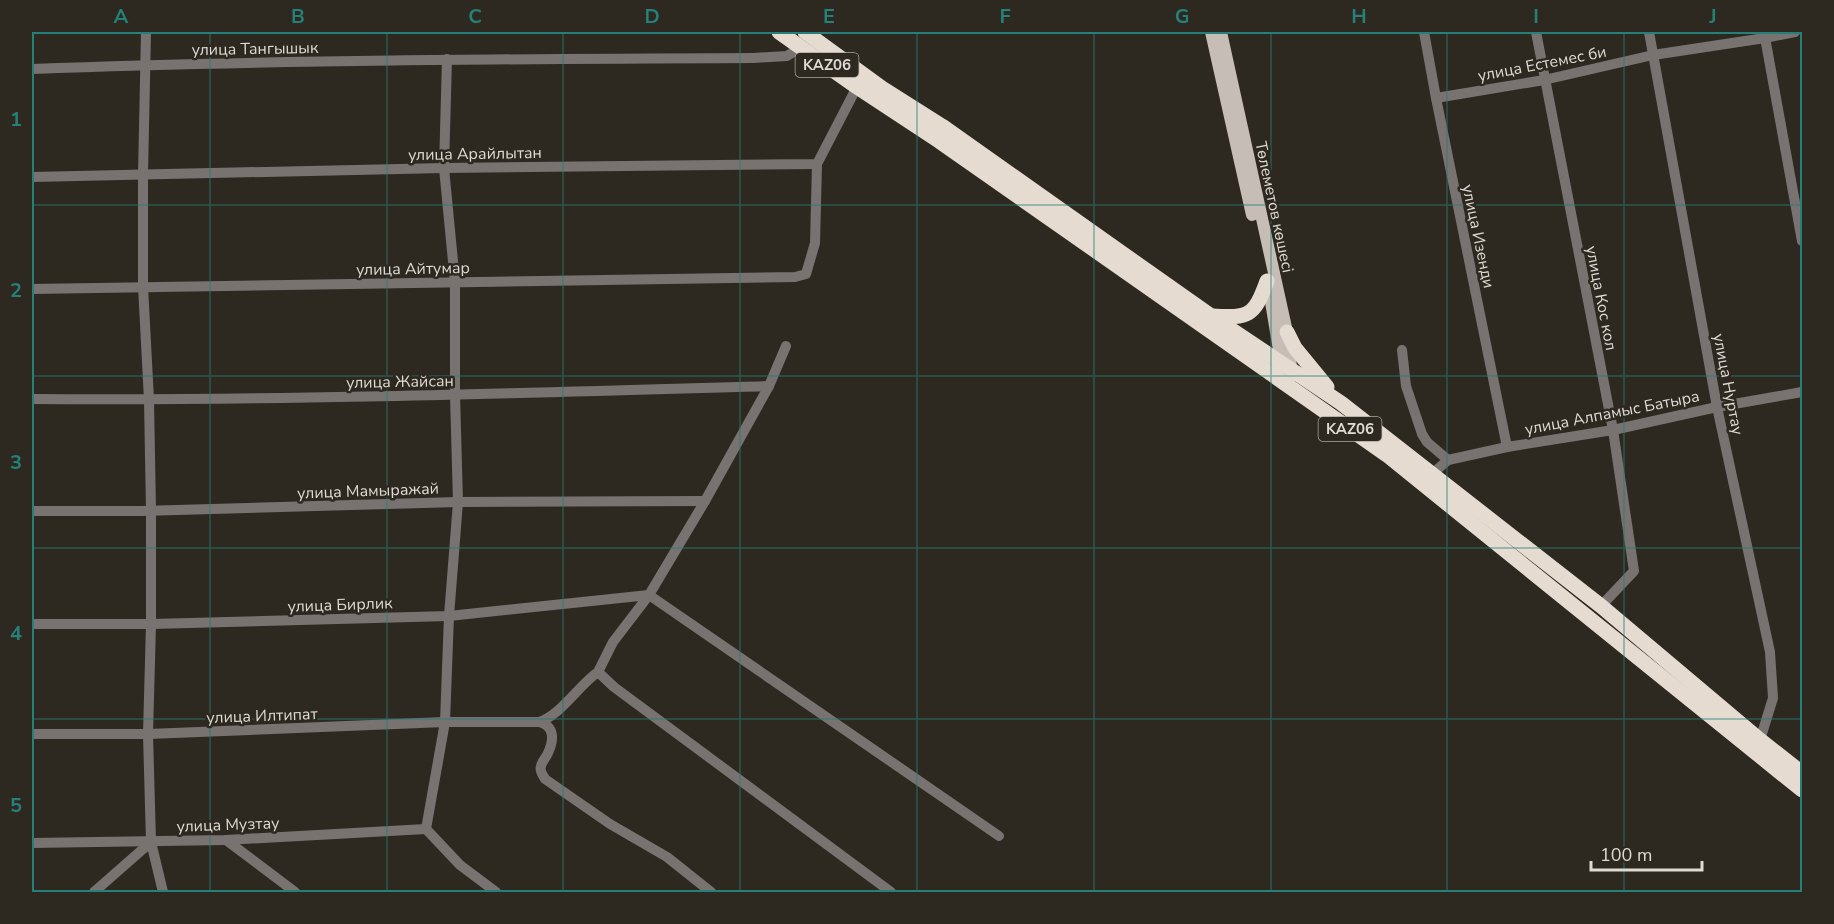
<svg xmlns="http://www.w3.org/2000/svg" width="1834" height="924" font-family="'Nunito Sans',sans-serif">
  <style>
    .lines { fill: none; stroke-linecap: round; stroke-linejoin: round }
    .minor { stroke: #787370; stroke-width: 10 }
    .major { stroke: #c6bdb6; stroke-width: 12 }
    .highway { stroke: #e5dbd1; stroke-width: 15 }
    .grid { fill: none; stroke: #248078; stroke-width: 1.5; stroke-opacity: 0.55 }
    .labels { text-anchor: middle; stroke-width: 5; stroke-linejoin: round; paint-order: stroke }
    .shield { fill: #2e2920; stroke: #a9a69f; stroke-width: 1.5 }
    .shield-label { font-size: 15px; font-weight: bold; fill: #dedbd5 }
    .street-label { font-size: 16px; fill: #dedbd5; stroke: #2e2920 }
    .neatline { fill: none; stroke: #248078; stroke-width: 2 }
    .grid-label { font-size: 20px; text-anchor: middle; font-weight: bold; fill: #248078 }
  </style>
  <rect width="100%" height="100%" fill="#2e2920"/>
  <g class="lines">
    <g class="minor">
      <polyline points="146,32 143,175 143,286 149,400 151,511 151,624 148,734 151,842 163,892"/>
      <polyline points="1424,32 1436,98 1507,447"/>
      <polyline points="1536,32 1613,430 1634,571 1601,606"/>
      <polyline points="1649,32 1717,407 1770,652 1773,698 1760,740"/>
      <polyline points="1764,32 1802,241"/>
      <path d="M32 69C272 60 513 59 753 58L787 56 801 47"/>
      <polyline points="1436,98 1544,80 1653,55 1765,38 1795,32"/>
      <polyline points="32,177 444,168 817,164 860,81"/>
      <polyline points="32,289 795,277 806,274 815,243 817,164"/>
      <polyline points="1402,350 1406,386 1422,434 1427,442 1448,460"/>
      <path d="M32 399C277 401 523 393 769 386"/>
      <polyline points="1432,474 1448,460 1507,447 1613,430 1717,407 1802,392"/>
      <polyline points="32,511 141,511 458,502 705,501"/>
      <polyline points="32,624 151,624 449,616 649,595 999,836"/>
      <polyline points="598,672 613,642 649,595 705,501 769,386 786,346"/>
      <path d="M539 722C555 726 554 740 548 753 546 758 542 761 541 766 539 771 543 775 545 779L610 824 667 857 711 892"/>
      <path d="M32 734H148L445 722H539C561 715 578 686 598 672L614 687 891 892"/>
      <polyline points="426,829 445,722 449,616 458,502 455,395 455,282 444,168 447,59"/>
      <polyline points="426,829 460,865 496,892"/>
      <polyline points="226,840 295,892"/>
      <polyline points="32,843 226,840 426,829"/>
      <polyline points="94,892 151,842"/>
    </g>
    <g class="major">
      <polyline points="1211,32 1252,215"/>
      <polyline points="1221,32 1287,332 1292,376"/>
      <polyline points="1268,284 1282,368"/>
    </g>
    <g class="highway">
      <polyline points="779,32 857,87 939,141 1387,455 1802,790"/>
      <polyline points="805,32 882,88 942,126 1211,316 1341,403 1601,606 1760,740 1802,773"/>
      <path d="M1212 316C1249 318 1254 317 1267 281"/>
      <polyline points="1287,332 1295,348 1327,387"/>
    </g>
  </g>
  <path class="grid" d="M210 32V892M387 32V892M563 32V892M740 32V892M917 32V892M1094 32V892M1271 32V892M1447 32V892M1624 32V892M32 205H1802M32 376H1802M32 548H1802M32 719H1802"/>
  <g class="labels">
    <g class="shield">
      <rect x="795.5" y="53" width="63" height="24" rx="4.5"/>
      <rect x="1318.5" y="417" width="63" height="24" rx="4.5"/>
    </g>
    <g class="shield-label">
      <text x="827" y="70">KАZ06</text>
      <text x="1350" y="434">KАZ06</text>
    </g>
    <g class="street-label">
      <text transform="translate(255 48) rotate(-1)" y="6">улица Тангышык</text>
      <text transform="translate(1542 63) rotate(-11)" y="6">улица Естемес би</text>
      <text transform="translate(475 153) rotate(-1)" y="6">улица Арайлытан</text>
      <text transform="translate(1275 207) rotate(78)" y="6">Төлеметов көшесі</text>
      <text transform="translate(1479 236) rotate(78)" y="6">улица Изенди</text>
      <text transform="translate(413 268) rotate(-1)" y="6">улица Айтумар</text>
      <text transform="translate(1602 298) rotate(79)" y="6">улица Кос кол</text>
      <text transform="translate(400 381) rotate(-1)" y="6">улица Жайсан</text>
      <text transform="translate(1729 384) rotate(79)" y="6">улица Нуртау</text>
      <text transform="translate(1612 412) rotate(-11)" y="6">улица Алпамыс Батыра</text>
      <text transform="translate(368 490) rotate(-2)" y="6">улица Мамыражай</text>
      <text transform="translate(340 604) rotate(-2)" y="6">улица Бирлик</text>
      <text transform="translate(262 715) rotate(-2)" y="6">улица Илтипат</text>
      <text transform="translate(228 824) rotate(-2)" y="6">улица Музтау</text>
    </g>
  </g>
  <rect width="1834" height="924" fill="none" stroke="#2e2920" stroke-width="66"/>
  <path d="M1591 861v9h111v-9" fill="none" stroke="#dedbd5" stroke-width="3"/>
  <text x="1600" y="861" font-size="18" fill="#dedbd5" stroke="#2e2920" stroke-width="4.5" paint-order="stroke">100 m</text>
  <rect x="33" y="33" width="1768" height="858" class="neatline"/>
  <g class="grid-label">
    <text x="121" y="23">A</text>
    <text x="298" y="23">B</text>
    <text x="475" y="23">C</text>
    <text x="652" y="23">D</text>
    <text x="829" y="23">E</text>
    <text x="1005" y="23">F</text>
    <text x="1182" y="23">G</text>
    <text x="1359" y="23">H</text>
    <text x="1536" y="23">I</text>
    <text x="1713" y="23">J</text>
    <text x="16" y="126">1</text>
    <text x="16" y="297">2</text>
    <text x="16" y="469">3</text>
    <text x="16" y="640">4</text>
    <text x="16" y="812">5</text>
  </g>
</svg>
